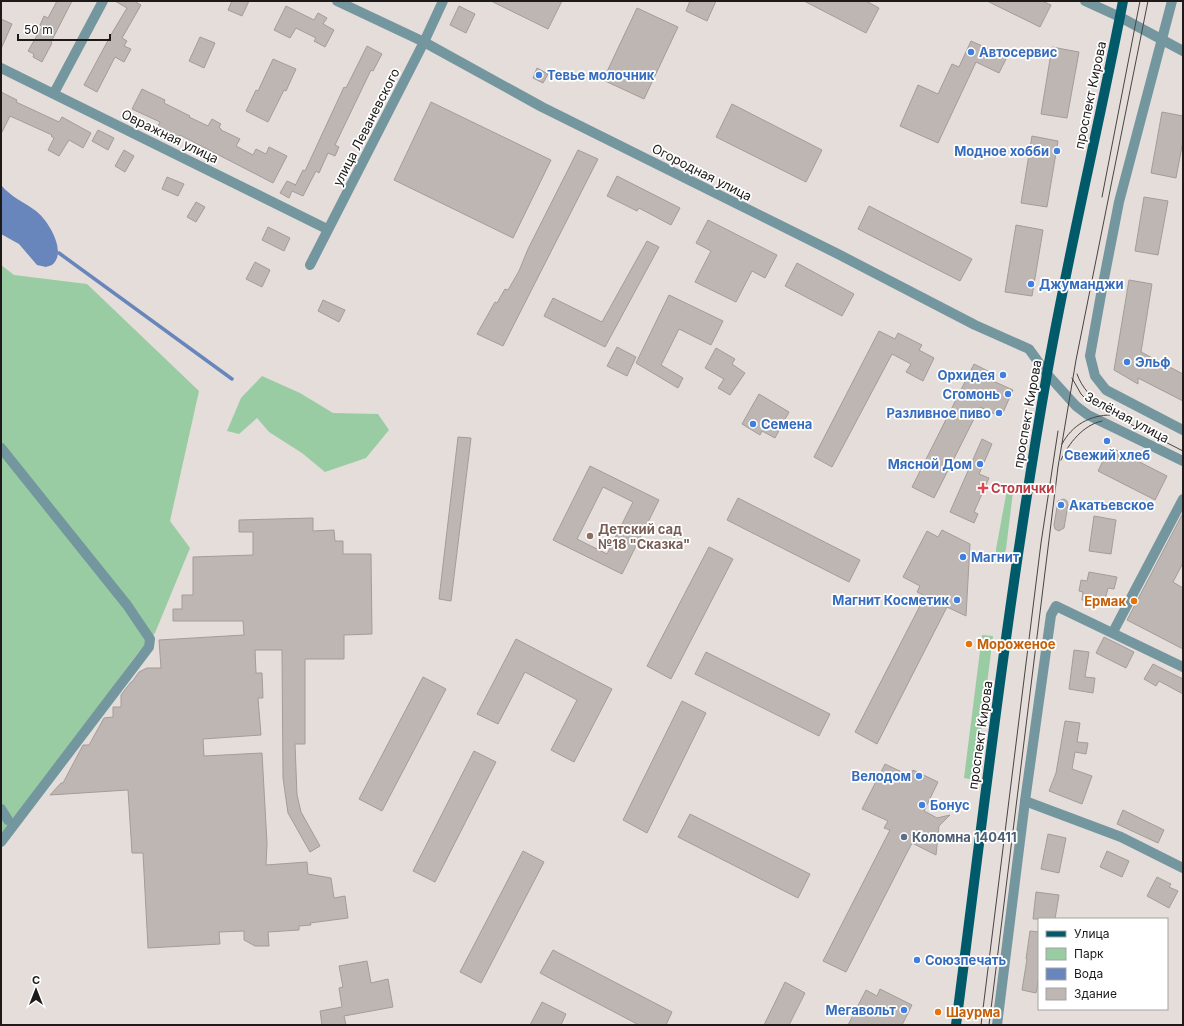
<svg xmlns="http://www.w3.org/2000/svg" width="1184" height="1026" font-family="Inter,sans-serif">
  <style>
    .green { fill: #99cca3 }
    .water { fill: #6885bc }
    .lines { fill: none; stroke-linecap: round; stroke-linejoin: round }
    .stream { stroke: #6885bc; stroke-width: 3.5 }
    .building { fill: #beb6b3; stroke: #a39c99; fill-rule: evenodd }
    .minor { stroke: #74969f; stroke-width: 10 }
    .major { stroke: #005a6a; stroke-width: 10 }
    .tram { stroke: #474442; stroke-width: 1 }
    .shop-dot { fill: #3f7fe0; stroke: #fff; stroke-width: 1.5 }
    .health-dot { fill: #e0444e; stroke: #fff; stroke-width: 1.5 }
    .education-dot { fill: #8d6e63; stroke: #fff; stroke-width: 1.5 }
    .food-dot { fill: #e8710a; stroke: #fff; stroke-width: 1.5 }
    .service-dot { fill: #5c6f8a; stroke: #fff; stroke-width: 1.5 }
    .labels { text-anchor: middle; stroke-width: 3.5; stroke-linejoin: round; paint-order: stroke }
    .shop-label { font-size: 13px; font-weight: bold; fill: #366cbe; stroke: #fff; text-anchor: start }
    .street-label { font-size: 13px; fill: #1d1a19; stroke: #fff }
    .health-label { font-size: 13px; font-weight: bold; fill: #be3a42; stroke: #fff; text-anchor: start }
    .education-label { font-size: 13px; font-weight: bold; fill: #785e54; stroke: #fff; text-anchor: start }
    .food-label { font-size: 13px; font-weight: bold; fill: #c56008; stroke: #fff; text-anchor: start }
    .service-label { font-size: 13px; font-weight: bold; fill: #4e5e75; stroke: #fff; text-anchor: start }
  </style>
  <rect width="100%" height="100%" fill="#e4ddd9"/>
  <g class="green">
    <polygon points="1,265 14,275 87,284 199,391 170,521 190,548 155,633 137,654 1,838"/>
    <polygon points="262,376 300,393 333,413 378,414 389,430 366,458 325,472 302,453 269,432 257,418 239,434 227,431 241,398"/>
    <polygon points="1009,489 1012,490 1013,492 1006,549 1004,554 1002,555 996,553 996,549 1007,490"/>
    <polygon points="982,635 993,636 975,780 964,778"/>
  </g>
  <path class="water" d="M1 185C11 197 24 202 36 211 48 220 66 250 54 263 53 265 49 266 46 267L37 265 19 244 1 234Z"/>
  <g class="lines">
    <polyline class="stream" points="59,253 232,379"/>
  </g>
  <g class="building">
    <polygon points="57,1 72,1 51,42 52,43 42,62 33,57 34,54 28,51 42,27 40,25 44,16 48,18"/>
    <polygon points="115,1 134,1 141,5 122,38 127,41 124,46 131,49 124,62 115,57 97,92 84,85 112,33 127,8"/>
    <polygon points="232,1 249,1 242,16 228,10"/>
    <polygon points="491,1 562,1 548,29"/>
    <polygon points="690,1 716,1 707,21 686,11"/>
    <polygon points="804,1 866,1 879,8 866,33"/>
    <polygon points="987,1 1042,1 1051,5 1040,27"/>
    <polygon points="286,6 314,20 318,13 327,18 323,24 334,30 325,47 314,41 316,38 296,28 290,38 274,30"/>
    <polygon points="459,6 475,14 466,33 450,25"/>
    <polygon points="637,8 678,27 644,99 603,80"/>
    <polygon points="1,19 12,24 1,49"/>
    <polygon points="200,37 215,43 204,68 189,61"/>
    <polygon points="971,41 1007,57 999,73 976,62 938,143 900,126 918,85 938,94 952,64 959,67"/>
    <polygon points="367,46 382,54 373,71 371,70 335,145 339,147 335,156 328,153 319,173 316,171 303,196 292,191 289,198 280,193 287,181 296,185 295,186 303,170 305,171 344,87 346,88"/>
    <polygon points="1052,47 1079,52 1067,118 1041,114"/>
    <polygon points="273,59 296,69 286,91 284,90 268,122 246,111 256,90 258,91"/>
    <polygon points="537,68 548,74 543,83 533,78"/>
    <polygon points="142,89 165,100 164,103 190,116 189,117 208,126 212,119 221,124 219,127 221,129 221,130 240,139 236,146 253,155 256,149 266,154 269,147 287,156 273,183 180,135 177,142 155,131 160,122 132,109"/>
    <polygon points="1,92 17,100 16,102 59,122 62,117 91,133 83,148 69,140 59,156 48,150 54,138 51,136 52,135 10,116 1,134"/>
    <polygon points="431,102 551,160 513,238 394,180"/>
    <polygon points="732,104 822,150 806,182 716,137"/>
    <polygon points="1162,112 1183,116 1183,141 1176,178 1151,173"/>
    <polygon points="98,130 114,138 108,150 92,141"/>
    <polygon points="1032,136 1058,141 1047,207 1021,203"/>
    <polygon points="124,150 134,156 125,172 115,166"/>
    <polygon points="578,150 598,159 503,346 477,334 495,302 497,303 505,289 508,290 519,271 528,249"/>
    <polygon points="617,176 680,208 671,225 639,208 637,211 607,196"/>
    <polygon points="167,177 184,184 178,196 162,189"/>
    <polygon points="1144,197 1168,201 1158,255 1135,251"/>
    <polygon points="196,202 205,207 196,222 187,217"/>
    <polygon points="869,206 972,259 960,281 858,229"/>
    <polygon points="708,220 777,255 765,278 752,271 736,302 695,282 711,251 696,243"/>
    <polygon points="1016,225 1043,230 1032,296 1005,292"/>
    <polygon points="268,227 290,238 284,251 262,240"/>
    <polygon points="647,241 659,247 605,347 544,316 553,298 602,322"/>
    <polygon points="255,262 270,270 262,287 246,279"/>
    <polygon points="797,263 854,294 842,316 785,286"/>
    <polygon points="1129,280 1152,284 1141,352 1183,374 1183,401 1138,378 1138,384 1114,370"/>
    <polygon points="669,295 723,321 711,345 679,329 661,365 683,378 678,388 636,363"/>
    <polygon points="323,300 345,310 339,322 318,311"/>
    <polygon points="879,331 895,339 898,333 922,345 919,350 934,358 923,381 906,372 911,364 892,354 832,467 814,457"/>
    <polygon points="617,347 636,357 627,376 607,366"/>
    <polygon points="716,348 735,359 732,364 745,373 730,395 718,388 724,379 705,368"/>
    <polygon points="974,364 996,375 993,381 1013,390 1001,417 980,407 934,498 912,487"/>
    <polygon points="759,394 789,412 775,438 762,431 760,435 742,424"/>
    <polygon points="458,437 471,438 451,601 439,599"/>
    <polygon points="982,439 992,444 979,474 989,478 974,512 978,514 974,523 950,512"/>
    <polygon points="1110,447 1167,476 1155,500 1098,471"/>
    <path d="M590 466 659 500 622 574 553 540ZM603 487 633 502 607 554 577 539Z"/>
    <polygon points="738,498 860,560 849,582 727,520"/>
    <polygon points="1064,499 1067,501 1068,505 1064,528 1059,531 1055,529 1054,525 1058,501"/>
    <polygon points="1183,513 1183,563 1173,582 1183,588 1183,649 1127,620"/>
    <polygon points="1094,516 1116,520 1111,554 1089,551"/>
    <polygon points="313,518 313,531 334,530 335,541 343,541 343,554 371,554 372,634 344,635 344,659 306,659 305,660 305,744 295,744 297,795 301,812 320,846 310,852 288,813 283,778 282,650 255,650 256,673 262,673 263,698 258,698 261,735 203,739 204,756 262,753 267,843 266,865 307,862 308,874 331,878 334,898 345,896 348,918 310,923 311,925 299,926 299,930 268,932 269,946 255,946 244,940 244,931 219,932 220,944 148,948 143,853 132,853 128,790 50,795 61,783 63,783 83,745 89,745 104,718 113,717 113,707 121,707 121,695 131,682 132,682 139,672 147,668 161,668 159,640 244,635 243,621 173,621 173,609 182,609 182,595 193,595 193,557 253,555 253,532 239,532 239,520"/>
    <polygon points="942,530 970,544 966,616 947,607 877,744 855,732 925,596 917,592 920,586 903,577 927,531 938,537"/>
    <polygon points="709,547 733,559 671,679 647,666"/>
    <polygon points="1089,572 1117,577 1114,589 1108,588 1104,604 1082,600 1083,592 1079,591 1081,580 1087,581"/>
    <polygon points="1104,637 1134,652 1126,668 1096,653"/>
    <polygon points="516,639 612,689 574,762 551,750 577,700 525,672 498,724 477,714"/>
    <polygon points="1074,650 1089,652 1085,677 1095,678 1093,693 1069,689"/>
    <polygon points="706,652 830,714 819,736 695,674"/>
    <polygon points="1153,664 1183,679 1183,694 1159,681 1156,686 1144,679"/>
    <polygon points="423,677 446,689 382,811 359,799"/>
    <polygon points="682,701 706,713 647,833 623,820"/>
    <polygon points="1065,721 1080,723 1077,742 1088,743 1086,754 1075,752 1072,769 1092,776 1082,804 1049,791 1056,773"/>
    <polygon points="474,751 496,762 435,882 413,871"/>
    <polygon points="885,764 910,776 913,770 938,782 924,811 937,818 950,815 939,826 936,855 912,843 846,972 823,961 890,830 884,828 888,821 862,809"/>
    <polygon points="1123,810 1164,830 1158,843 1117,824"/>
    <polygon points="690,814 810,874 798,898 678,837"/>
    <polygon points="1048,834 1066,838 1059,873 1041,869"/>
    <polygon points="523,851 544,862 481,983 460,972"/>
    <polygon points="1107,851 1129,861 1122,877 1100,867"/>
    <polygon points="1157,877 1171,884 1169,887 1178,891 1169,908 1147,896"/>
    <polygon points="1036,892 1059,895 1055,919 1033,919"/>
    <polygon points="1030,931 1039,932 1039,978 1036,993 1022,990 1027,959 1026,959"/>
    <polygon points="553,950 672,1012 666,1025 639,1025 540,973"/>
    <polygon points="367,961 371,983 388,979 393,1007 344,1016 346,1025 322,1025 320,1011 342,1007 339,988 343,987 339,966"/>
    <polygon points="785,982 805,993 789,1025 764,1025"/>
    <polygon points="880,989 912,1005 902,1025 848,1025 866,990 877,996"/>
    <polygon points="542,1002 566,1014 561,1025 530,1025"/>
  </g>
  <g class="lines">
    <g class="minor">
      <polyline points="337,1 424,42 542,107 838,254 975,325 1029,349 1047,374 1076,406 1088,415 1183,461"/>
      <polyline points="1085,1 1120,17 1183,51"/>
      <polyline points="1172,1 1119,202 1102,289 1090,356 1095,376 1106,390 1183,430"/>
      <polyline points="1,68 327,229"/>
      <polyline points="54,93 103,1"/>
      <polyline points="310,265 424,42 443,1"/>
      <polyline points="1,448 127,605 150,639 149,647 1,842"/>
      <polyline points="1113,632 1183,499"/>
      <polyline points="1025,801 1121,837 1183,868"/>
      <polyline points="1,809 8,820"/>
      <polyline points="997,1025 1025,801 1051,615 1056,606 1183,667"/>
    </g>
    <path class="major" d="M956 1025C984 808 1009 590 1047 374 1069 249 1099 126 1123 1"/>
    <g class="tram">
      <polyline points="1102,197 1140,1"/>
      <path d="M1077 374C1082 388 1092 399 1105 406"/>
      <polyline points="1072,378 1081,394 1091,404 1183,451"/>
      <path d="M1062 444C1072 425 1090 415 1111 415"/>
      <path d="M1061 460C1069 443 1083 425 1102 421"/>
      <polyline points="981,1025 1041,543 1058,431"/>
      <polyline points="989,1025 1058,467 1076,360 1148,1"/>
    </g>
  </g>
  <g class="shop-dot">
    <circle cx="971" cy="52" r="4"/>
    <circle cx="539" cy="75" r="4"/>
    <circle cx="1057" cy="151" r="4"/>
    <circle cx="1031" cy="284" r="4"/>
    <circle cx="1127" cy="362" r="4"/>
    <circle cx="1003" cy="375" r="4"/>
    <circle cx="1008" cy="394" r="4"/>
    <circle cx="999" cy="413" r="4"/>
    <circle cx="753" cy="424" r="4"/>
    <circle cx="1107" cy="441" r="4"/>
    <circle cx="980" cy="464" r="4"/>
    <circle cx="1061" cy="505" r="4"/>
    <circle cx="963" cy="557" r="4"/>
    <circle cx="957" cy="600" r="4"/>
    <circle cx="919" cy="776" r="4"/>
    <circle cx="922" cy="805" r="4"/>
    <circle cx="917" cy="960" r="4"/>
    <circle cx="904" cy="1010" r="4"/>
  </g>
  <path class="health-dot" d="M981 482h4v4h4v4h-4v4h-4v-4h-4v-4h4z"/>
  <circle class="education-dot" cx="590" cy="536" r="4"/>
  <g class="food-dot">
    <circle cx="1134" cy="601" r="4"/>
    <circle cx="969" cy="644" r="4"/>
    <circle cx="938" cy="1012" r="4"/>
  </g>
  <circle class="service-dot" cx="904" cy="837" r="4"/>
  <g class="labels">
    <g class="shop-label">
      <text x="979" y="57">Автосервис</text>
      <text x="547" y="80">Тевье молочник</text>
      <text x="1049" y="156" text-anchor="end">Модное хобби</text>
      <text x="1039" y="289">Джуманджи</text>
      <text x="1135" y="367">Эльф</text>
      <text x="995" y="380" text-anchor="end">Орхидея</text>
      <text x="1000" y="399" text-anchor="end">Сгомонь</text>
      <text x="991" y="418" text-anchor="end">Разливное пиво</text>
      <text x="761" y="429">Семена</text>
      <text x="1107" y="460" text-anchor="middle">Свежий хлеб</text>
      <text x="972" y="469" text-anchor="end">Мясной Дом</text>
      <text x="1069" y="510">Акатьевское</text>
      <text x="971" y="562">Магнит</text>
      <text x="949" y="605" text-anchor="end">Магнит Косметик</text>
      <text x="911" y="781" text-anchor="end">Велодом</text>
      <text x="930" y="810">Бонус</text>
      <text x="925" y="965">Союзпечать</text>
      <text x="896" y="1015" text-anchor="end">Мегавольт</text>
    </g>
    <g class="street-label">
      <text transform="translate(1090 95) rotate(-78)" y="5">проспект Кирова</text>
      <text transform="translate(366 127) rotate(-63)" y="5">улица Леваневского</text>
      <text transform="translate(170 136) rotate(26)" y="5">Овражная улица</text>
      <text transform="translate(702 172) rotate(27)" y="5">Огородная улица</text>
      <text transform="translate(1027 414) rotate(-80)" y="5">проспект Кирова</text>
      <text transform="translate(1127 417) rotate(28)" y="5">Зелёная улица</text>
      <text transform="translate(980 735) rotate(-82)" y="5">проспект Кирова</text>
    </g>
    <g class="health-label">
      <text x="991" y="493">Столички</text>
    </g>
    <g class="education-label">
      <text x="598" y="534">Детский сад<tspan x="598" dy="15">№18 "Сказка"</tspan></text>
    </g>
    <g class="food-label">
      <text x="1126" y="606" text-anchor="end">Ермак</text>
      <text x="977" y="649">Мороженое</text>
      <text x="946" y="1017">Шаурма</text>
    </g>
    <g class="service-label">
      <text x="912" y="842">Коломна 140411</text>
    </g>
  </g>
  <rect width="1184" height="1026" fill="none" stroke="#1d1a19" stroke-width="4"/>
  <rect x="1038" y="918" width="130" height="92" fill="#ffffff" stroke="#a5a3a3"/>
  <rect x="1046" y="931" width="20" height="6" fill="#005a6a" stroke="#a5a3a3"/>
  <text x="1074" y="938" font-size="12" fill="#1d1a19">Улица</text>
  <rect x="1046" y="948" width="20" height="12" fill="#99cca3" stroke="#a5a3a3"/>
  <text x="1074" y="958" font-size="12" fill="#1d1a19">Парк</text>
  <rect x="1046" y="968" width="20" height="12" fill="#6885bc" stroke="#a5a3a3"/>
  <text x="1074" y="978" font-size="12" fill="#1d1a19">Вода</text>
  <rect x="1046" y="988" width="20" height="12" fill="#beb6b3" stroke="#a5a3a3"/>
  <text x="1074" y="998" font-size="12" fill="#1d1a19">Здание</text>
  <g transform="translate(36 990)" stroke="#ffffff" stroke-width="3" paint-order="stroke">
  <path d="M0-3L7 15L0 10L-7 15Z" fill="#1d1a19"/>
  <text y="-6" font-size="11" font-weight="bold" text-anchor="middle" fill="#1d1a19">С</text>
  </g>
  <path d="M18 34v6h92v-6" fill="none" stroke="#1d1a19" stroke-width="2"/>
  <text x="24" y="34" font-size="12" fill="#1d1a19" stroke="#ffffff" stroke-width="3" paint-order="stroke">50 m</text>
</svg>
